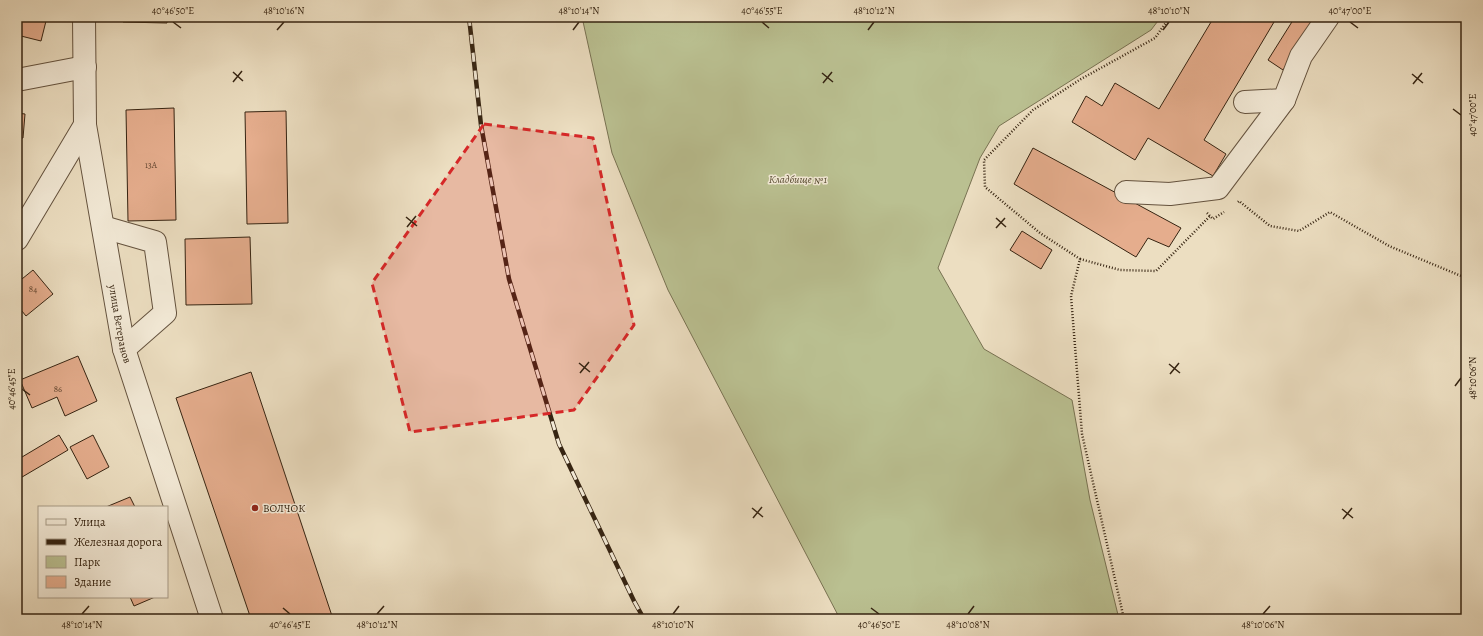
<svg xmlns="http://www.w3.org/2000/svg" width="1483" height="636" font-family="Alegreya,serif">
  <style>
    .green { fill: #bac091; stroke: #787252 }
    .building { fill: #e5ad8d; stroke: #362412 }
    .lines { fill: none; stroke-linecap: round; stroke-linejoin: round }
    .minor-casing { stroke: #64523e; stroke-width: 24 }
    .path { stroke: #362412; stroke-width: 2.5; stroke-dasharray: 1 2; stroke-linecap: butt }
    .minor { stroke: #f3ead7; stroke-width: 22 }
    .rail-casing { stroke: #362412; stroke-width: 4.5 }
    .rail { stroke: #f3ead7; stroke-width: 3; stroke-dasharray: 9; stroke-linecap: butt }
    .marked { fill: #d62828; fill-opacity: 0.2; stroke: #d62828; stroke-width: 3; stroke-dasharray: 8 5; stroke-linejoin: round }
    .ticks { fill: none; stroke: #362412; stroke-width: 1.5 }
    .poi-dot { fill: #8f2418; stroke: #f3ead7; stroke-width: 1.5 }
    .labels { text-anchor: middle; stroke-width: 3; stroke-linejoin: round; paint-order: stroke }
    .number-label { font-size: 9px; fill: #624631 }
    .park-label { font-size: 11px; font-style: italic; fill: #574b32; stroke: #f3ead7 }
    .street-label { font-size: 11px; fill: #362412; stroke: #f3ead7 }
    .poi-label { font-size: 11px; fill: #362412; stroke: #f3ead7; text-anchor: start }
    .neatline { fill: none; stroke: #362412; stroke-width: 1.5 }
    .ticks-label { font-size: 10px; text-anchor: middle; fill: #362412 }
  </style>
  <rect width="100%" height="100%" fill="#ecdec1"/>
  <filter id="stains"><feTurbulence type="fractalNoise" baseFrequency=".005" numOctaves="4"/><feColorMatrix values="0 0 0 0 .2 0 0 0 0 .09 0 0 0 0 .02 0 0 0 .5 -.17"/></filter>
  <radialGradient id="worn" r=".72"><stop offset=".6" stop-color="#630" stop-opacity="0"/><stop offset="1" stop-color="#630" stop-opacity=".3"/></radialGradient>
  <polygon class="green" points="582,17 1161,17 1151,30 999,126 980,158 938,268 984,349 1072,400 1090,500 1119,619 840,619 668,290 612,153"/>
  <g class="building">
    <polygon points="17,17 47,17 41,41 17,35"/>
    <polygon points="124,17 167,17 167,23 123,22"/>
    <polygon points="1214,17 1277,17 1204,140 1226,154 1213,176 1148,138 1135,160 1072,122 1086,96 1102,106 1115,83 1159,109"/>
    <polygon points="1295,17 1319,17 1283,70 1268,60"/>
    <polygon points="174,108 176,220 128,221 126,110"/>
    <polygon points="286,111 288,223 247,224 245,112"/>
    <polygon points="17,113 25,114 23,138 17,138"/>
    <polygon points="1033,148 1181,228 1169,247 1148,238 1136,257 1014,184"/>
    <polygon points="1022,231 1052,250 1041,269 1010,250"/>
    <polygon points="250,237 252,304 186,305 185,239"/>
    <polygon points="33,270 53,294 26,316 17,305 17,283"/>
    <polygon points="78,356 97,401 65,416 57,397 32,408 20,380"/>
    <polygon points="251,372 333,619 251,619 176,398"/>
    <polygon points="59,435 68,450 17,480 17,460"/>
    <polygon points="93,435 109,467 87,479 70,447"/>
    <polygon points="130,497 135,507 106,507"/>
    <polygon points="130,597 155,597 134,606"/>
  </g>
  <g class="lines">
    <defs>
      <g id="minor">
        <path id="s1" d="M84 17 85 125 124 349 212 619"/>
        <polyline points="17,80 85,67"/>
        <polyline points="1245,102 1284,100 1301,56 1328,17"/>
        <polyline points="1126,192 1170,194 1218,188 1284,100"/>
        <polyline points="103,227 155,242 165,313 124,349"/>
        <polyline points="17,239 85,125"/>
      </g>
    </defs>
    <use href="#minor" class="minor-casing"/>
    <g class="path">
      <polyline points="1238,202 1239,201 1270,226 1299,231 1330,212 1389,246 1466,278"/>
      <polyline points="1207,213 1213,219 1224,212"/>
      <polyline points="1080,259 1120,270 1156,271 1210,216"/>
      <polyline points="1124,619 1082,434 1071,296 1080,259 1040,233 985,187 984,160 1033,110 1081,79 1155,38 1170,17"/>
    </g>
    <use href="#minor" class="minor"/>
    <defs>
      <polyline id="rail" points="469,17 481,125 509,279 559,444 634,601 644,619"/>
    </defs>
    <use href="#rail" class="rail-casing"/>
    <use href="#rail" class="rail"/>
  </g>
  <path class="marked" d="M484 124 593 138 634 325 574 410 410 432 372 283Z"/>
  <path class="ticks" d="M173 22 181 28M762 22 769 28M1350 22 1358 28M277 30 284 22M573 30 579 22M868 30 874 22M1163 30 1169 22M233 72 243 81M822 73 833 82M1412 74 1423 83M233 82 242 71M823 83 832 72M1413 84 1422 73M1453 109 1461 115M406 217 417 226M996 218 1006 227M407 227 416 216M996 228 1005 218M579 363 590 372M1169 364 1180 373M580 373 589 362M1170 374 1179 363M1455 386 1461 378M22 389 30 395M752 508 763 517M1342 509 1353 518M753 518 762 507M1343 519 1352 508M283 608 290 614M871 608 879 614M82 614 89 606M377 614 384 606M673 614 679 606M968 614 974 606M1263 614 1270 606"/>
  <circle class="poi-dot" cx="255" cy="508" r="4"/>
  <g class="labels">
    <g class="number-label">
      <text x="151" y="168">13А</text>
      <text x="33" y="292">84</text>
      <text x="58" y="392">86</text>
    </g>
    <g class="park-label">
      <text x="798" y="183">Кладбище №1</text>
    </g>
    <g class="street-label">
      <text dy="4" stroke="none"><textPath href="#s1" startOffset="310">улица Ветеранов</textPath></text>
    </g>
    <g class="poi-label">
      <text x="263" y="512">ВОЛЧОК</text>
    </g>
  </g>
  <rect width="1483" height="636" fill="none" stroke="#ecdec1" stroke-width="44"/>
  <rect x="38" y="506" width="130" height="92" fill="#f3ead7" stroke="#a79b88"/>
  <rect x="46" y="519" width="20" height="6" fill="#f3ead7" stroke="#a79b88"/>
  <text x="74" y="526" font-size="12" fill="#362412">Улица</text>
  <rect x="46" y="539" width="20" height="6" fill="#362412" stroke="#a79b88"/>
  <text x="74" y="546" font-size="12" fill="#362412">Железная дорога</text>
  <rect x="46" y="556" width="20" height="12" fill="#bac091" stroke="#a79b88"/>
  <text x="74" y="566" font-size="12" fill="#362412">Парк</text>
  <rect x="46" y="576" width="20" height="12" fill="#e5ad8d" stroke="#a79b88"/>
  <text x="74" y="586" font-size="12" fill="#362412">Здание</text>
  <rect x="22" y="22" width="1439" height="592" class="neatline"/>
  <g class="ticks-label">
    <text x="173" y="14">40°46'50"E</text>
    <text x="284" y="14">48°10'16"N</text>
    <text x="579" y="14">48°10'14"N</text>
    <text x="762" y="14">40°46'55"E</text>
    <text x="874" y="14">48°10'12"N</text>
    <text x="1169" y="14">48°10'10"N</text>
    <text x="1350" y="14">40°47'00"E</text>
    <text transform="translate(1472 115) rotate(-90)" y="4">40°47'00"E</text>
    <text transform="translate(1472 378) rotate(-90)" y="4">48°10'06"N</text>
    <text transform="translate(11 389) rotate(-90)" y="4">40°46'45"E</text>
    <text x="82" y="628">48°10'14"N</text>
    <text x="290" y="628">40°46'45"E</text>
    <text x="377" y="628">48°10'12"N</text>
    <text x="673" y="628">48°10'10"N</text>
    <text x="879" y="628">40°46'50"E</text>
    <text x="968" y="628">48°10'08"N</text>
    <text x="1263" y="628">48°10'06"N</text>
  </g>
  <rect width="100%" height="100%" filter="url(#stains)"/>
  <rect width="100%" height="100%" fill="url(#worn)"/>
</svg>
